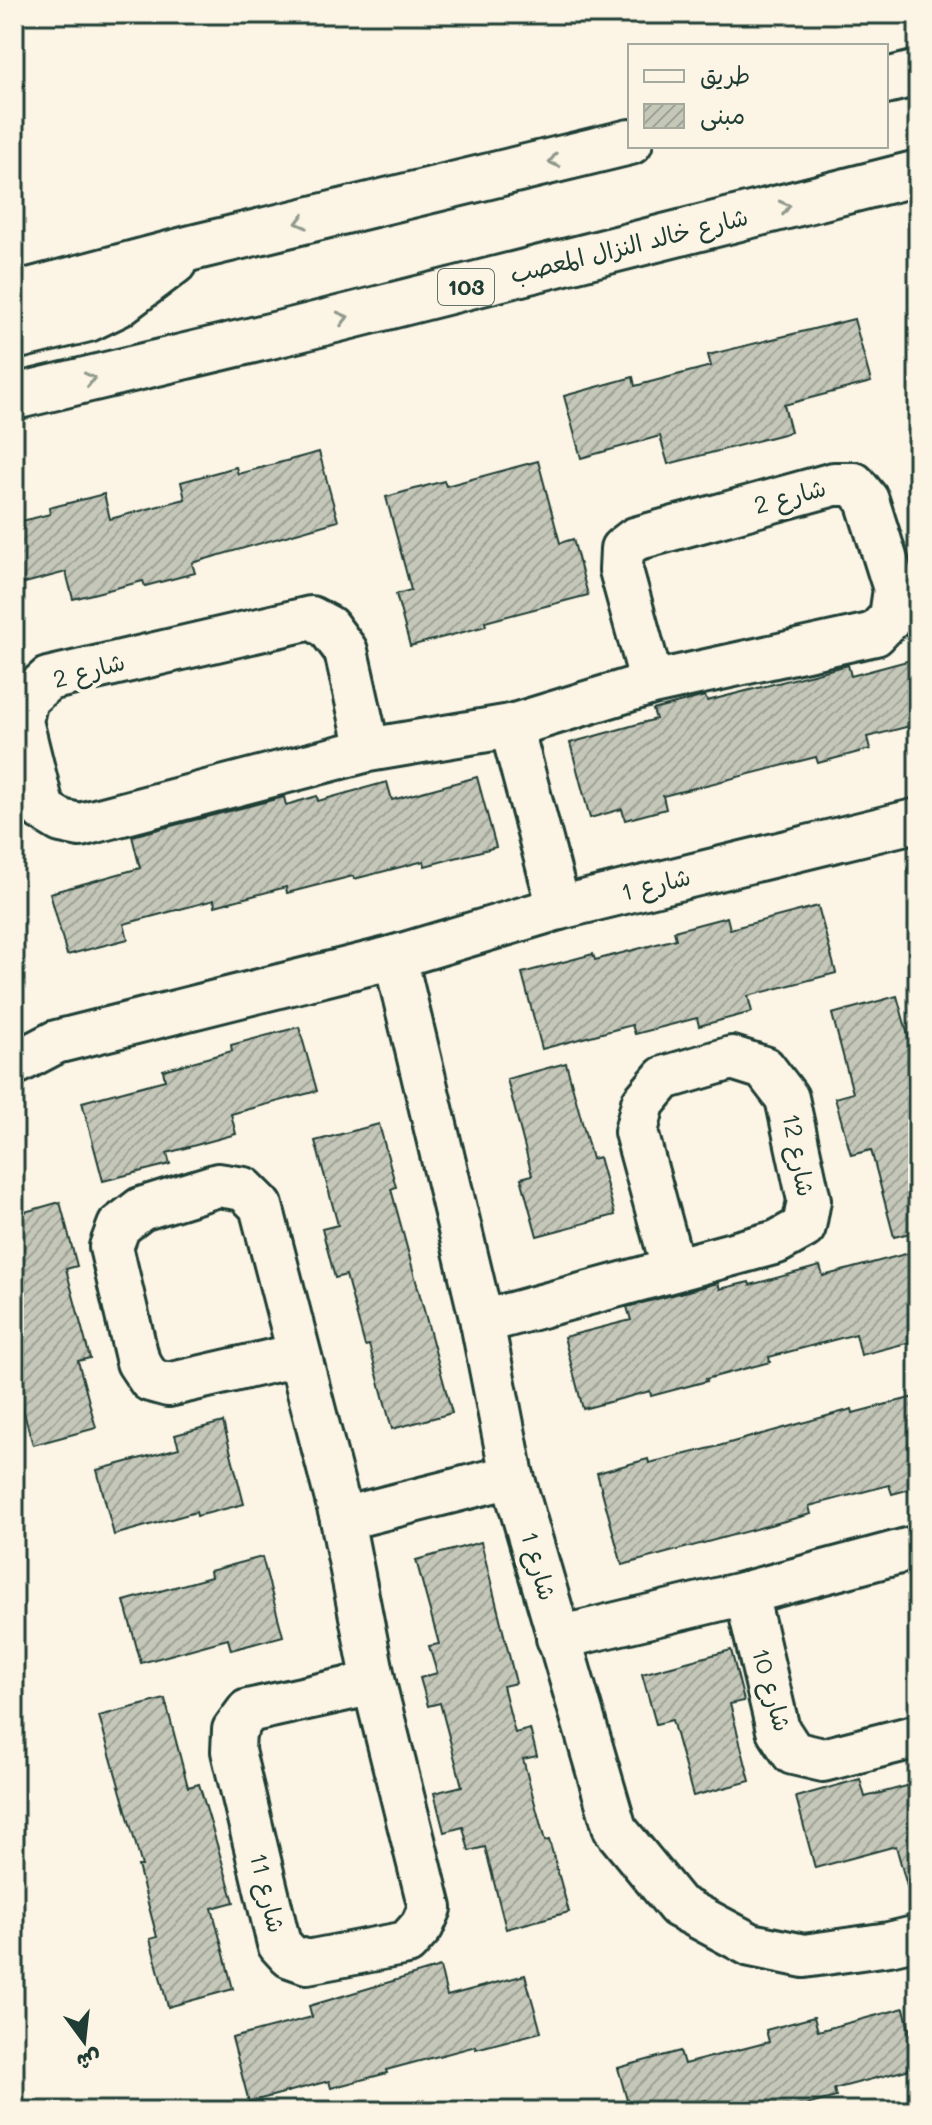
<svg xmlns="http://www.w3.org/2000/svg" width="932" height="2125" font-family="Mali,'Playpen Sans Arabic',sans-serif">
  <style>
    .building { fill: url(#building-hatch); stroke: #1f3d34; stroke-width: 2 }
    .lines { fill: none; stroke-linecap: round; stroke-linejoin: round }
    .minor-casing { stroke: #1f3d34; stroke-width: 48 }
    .major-casing { stroke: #1f3d34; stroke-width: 50 }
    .minor { stroke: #fcf5e5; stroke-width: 42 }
    .major { stroke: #fcf5e5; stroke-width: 44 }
    .oneway { stroke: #8e998c }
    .labels { text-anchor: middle; stroke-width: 8; stroke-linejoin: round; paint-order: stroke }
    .shield { fill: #fcf5e5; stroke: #617469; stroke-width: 2 }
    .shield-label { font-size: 22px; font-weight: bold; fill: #1f3d34 }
    .street-label { font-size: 24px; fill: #1f3d34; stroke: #fcf5e5 }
  </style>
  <defs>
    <pattern id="building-hatch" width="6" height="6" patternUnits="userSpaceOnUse" patternTransform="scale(2)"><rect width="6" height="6" fill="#c5c7b9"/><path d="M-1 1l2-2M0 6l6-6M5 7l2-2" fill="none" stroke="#9fa397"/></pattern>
  </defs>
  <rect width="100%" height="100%" fill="#fcf5e5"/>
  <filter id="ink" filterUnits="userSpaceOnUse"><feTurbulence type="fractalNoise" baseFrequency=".0125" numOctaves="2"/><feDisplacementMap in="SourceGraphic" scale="16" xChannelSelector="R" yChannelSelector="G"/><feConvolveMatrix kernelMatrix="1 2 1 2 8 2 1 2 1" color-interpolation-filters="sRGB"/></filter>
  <g filter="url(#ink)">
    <g class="building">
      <polygon points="854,319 871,382 784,405 791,432 668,464 660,436 581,458 564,396 633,377 635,386 711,366 708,355"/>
      <polygon points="319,452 338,521 192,563 195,573 145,586 143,581 73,599 66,572 14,586 14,523 50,514 49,508 104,494 110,519 185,499 181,482 236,467 238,474"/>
      <polygon points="538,461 560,543 573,539 588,595 485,622 486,626 410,646 396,594 411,590 386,497 444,481 446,486"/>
      <polygon points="918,658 918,724 867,737 870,749 818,763 816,757 663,796 666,809 625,820 622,809 590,818 570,743 656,719 653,710 705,696 707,701 848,665 851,676"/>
      <polygon points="477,777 496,847 425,866 424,861 354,879 353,876 287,893 286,887 215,906 214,900 124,924 128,939 67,955 50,893 140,868 132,836 284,797 286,805 317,796 318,801 387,782 392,800"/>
      <polygon points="818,906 836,973 748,996 752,1012 699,1026 697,1018 635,1034 632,1025 542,1049 522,973 593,954 595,960 676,939 674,931 727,917 730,929"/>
      <polygon points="897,996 914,1057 908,1059 918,1097 918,1231 894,1237 871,1150 851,1155 835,1098 853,1093 832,1014"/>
      <polygon points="299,1027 317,1091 231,1114 236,1134 167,1153 170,1164 103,1181 82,1102 165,1080 163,1070 232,1051 231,1045"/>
      <polygon points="566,1063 592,1159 599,1157 615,1215 537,1236 521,1178 532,1175 507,1079"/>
      <polygon points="379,1124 396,1187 391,1189 452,1413 392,1429 369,1345 365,1346 346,1275 335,1278 322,1229 338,1225 315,1141"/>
      <polygon points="60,1202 77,1266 66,1269 90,1358 78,1361 96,1428 33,1445 18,1392 23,1390 14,1357 14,1313 23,1310 14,1279 14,1215"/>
      <polygon points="913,1252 918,1271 918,1340 861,1355 856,1334 769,1357 770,1362 706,1379 707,1381 651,1396 650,1391 583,1409 564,1337 631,1320 627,1307 718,1283 720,1289 749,1282 750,1285 820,1266 823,1276"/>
      <polygon points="914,1397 918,1413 918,1487 892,1494 889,1485 809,1506 811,1514 622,1565 597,1473 648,1459 649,1463 715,1447 852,1409 853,1413"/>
      <polygon points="223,1422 244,1504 197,1516 196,1512 114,1535 97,1470 179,1448 175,1435"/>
      <polygon points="481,1542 516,1683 503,1686 515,1733 530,1729 537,1756 523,1759 545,1841 549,1840 569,1912 506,1929 485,1847 469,1851 463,1827 444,1832 434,1793 462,1786 440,1703 428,1706 420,1678 437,1673 429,1646 439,1644 416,1560"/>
      <polygon points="262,1557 283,1636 231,1650 228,1639 141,1663 124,1601 211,1577 210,1571"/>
      <polygon points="731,1650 744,1701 730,1704 750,1781 693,1796 672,1720 656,1724 642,1674"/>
      <polygon points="165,1699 188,1787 199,1784 234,1902 212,1908 233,1989 168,2007 150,1939 157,1937 138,1866 142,1866 99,1716"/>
      <polygon points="860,1779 865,1797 918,1783 918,1896 910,1897 896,1846 815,1868 796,1797"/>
      <polygon points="440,1967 447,1996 525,1975 541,2032 476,2049 476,2046 386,2070 387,2073 331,2088 329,2081 249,2102 232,2038 312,2017 309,2006"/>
      <polygon points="904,2008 918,2067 834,2089 836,2097 784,2111 708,2111 706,2100 666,2111 630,2111 618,2068 680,2051 684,2064 769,2042 766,2030 814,2017 818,2031"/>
    </g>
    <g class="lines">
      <defs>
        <g id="minor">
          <polyline points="511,726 559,908"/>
          <polyline points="368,750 346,651 328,627 311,618 48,679 26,699 21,721 43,810 61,821 80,825 368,750 511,726 652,683 875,634 891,617 895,589 867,500 854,484 834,484 635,539 622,549 621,570 652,683"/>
          <polyline points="395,957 482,1322 512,1476 615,1829 678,1906 751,1945 804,1956 889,1944 918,1937"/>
          <polyline points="14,1064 56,1042 395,957 559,908 918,820"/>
          <polyline points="482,1322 777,1242 804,1227 809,1200 787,1098 764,1068 732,1058 664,1078 643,1103 636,1132 673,1268"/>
          <polyline points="298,1355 168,1385 150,1380 138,1362 111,1247 119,1226 141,1209 218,1185 244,1189 261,1206 342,1519 374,1683 430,1908 422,1926 407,1943 307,1962 290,1956 279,1944 233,1751 234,1730 248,1711 374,1683"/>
          <polyline points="342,1519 512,1476"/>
          <polyline points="746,1593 778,1730 793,1753 823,1760 918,1736"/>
          <polyline points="558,1638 746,1593 918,1547"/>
        </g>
        <g id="major">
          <polyline points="886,81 918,73"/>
          <polyline points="14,295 192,248 630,142"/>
          <polyline points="14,337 88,319 117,305 174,262"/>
          <polyline points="14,397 291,331 918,173"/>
        </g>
      </defs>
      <use href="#minor" class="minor-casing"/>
      <use href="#major" class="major-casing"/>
      <use href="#minor" class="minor"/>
      <use href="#major" class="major"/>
    </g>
    <defs><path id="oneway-chevron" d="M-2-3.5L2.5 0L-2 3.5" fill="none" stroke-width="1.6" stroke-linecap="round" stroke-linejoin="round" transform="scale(2)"/></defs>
    <g class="oneway">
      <use href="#oneway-chevron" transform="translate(554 161) rotate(166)"/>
      <use href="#oneway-chevron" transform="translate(785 207) rotate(-14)"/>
      <use href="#oneway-chevron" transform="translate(301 222) rotate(166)"/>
      <use href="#oneway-chevron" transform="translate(343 318) rotate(-14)"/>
      <use href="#oneway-chevron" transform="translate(90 379) rotate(-13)"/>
    </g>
  </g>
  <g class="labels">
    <rect class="shield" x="438" y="269" width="56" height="36" rx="6"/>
    <g class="shield-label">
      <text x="466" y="295">103</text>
    </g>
    <g class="street-label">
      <text transform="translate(629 246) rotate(-14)" y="8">شارع خالد النزال المعصب</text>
      <text transform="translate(790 497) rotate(-15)" y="8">شارع 2</text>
      <text transform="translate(89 671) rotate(-15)" y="8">شارع 2</text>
      <text transform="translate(656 885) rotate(-14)" y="8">شارع 1</text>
      <text transform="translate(798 1155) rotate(79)" y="8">شارع 12</text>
      <text transform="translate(538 1566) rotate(74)" y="8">شارع 1</text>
      <text transform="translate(771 1690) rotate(74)" y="8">شارع 10</text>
      <text transform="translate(267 1893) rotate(76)" y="8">شارع 11</text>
    </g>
  </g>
  <rect width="932" height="2125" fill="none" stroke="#fcf5e5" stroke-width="48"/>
  <rect x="24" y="24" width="884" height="2077" fill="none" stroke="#1f3d34" stroke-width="3" filter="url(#ink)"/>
  <rect x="628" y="44" width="260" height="104" fill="#fcf5e5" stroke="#a4ab9e" stroke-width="2"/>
  <rect x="644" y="70" width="40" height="12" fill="#fcf5e5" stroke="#a4ab9e" stroke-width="2"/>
  <text x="700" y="84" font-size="24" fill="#1f3d34">طريق</text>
  <rect x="644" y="104" width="40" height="24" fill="url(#building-hatch)" stroke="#a4ab9e" stroke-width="2"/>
  <text x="700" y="124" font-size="24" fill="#1f3d34">مبنى</text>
  <g transform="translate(84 2041) rotate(165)" stroke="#fcf5e5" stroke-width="6" paint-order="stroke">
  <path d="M0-6L14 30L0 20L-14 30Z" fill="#1f3d34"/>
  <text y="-12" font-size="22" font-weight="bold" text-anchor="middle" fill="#1f3d34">ش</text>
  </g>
</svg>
